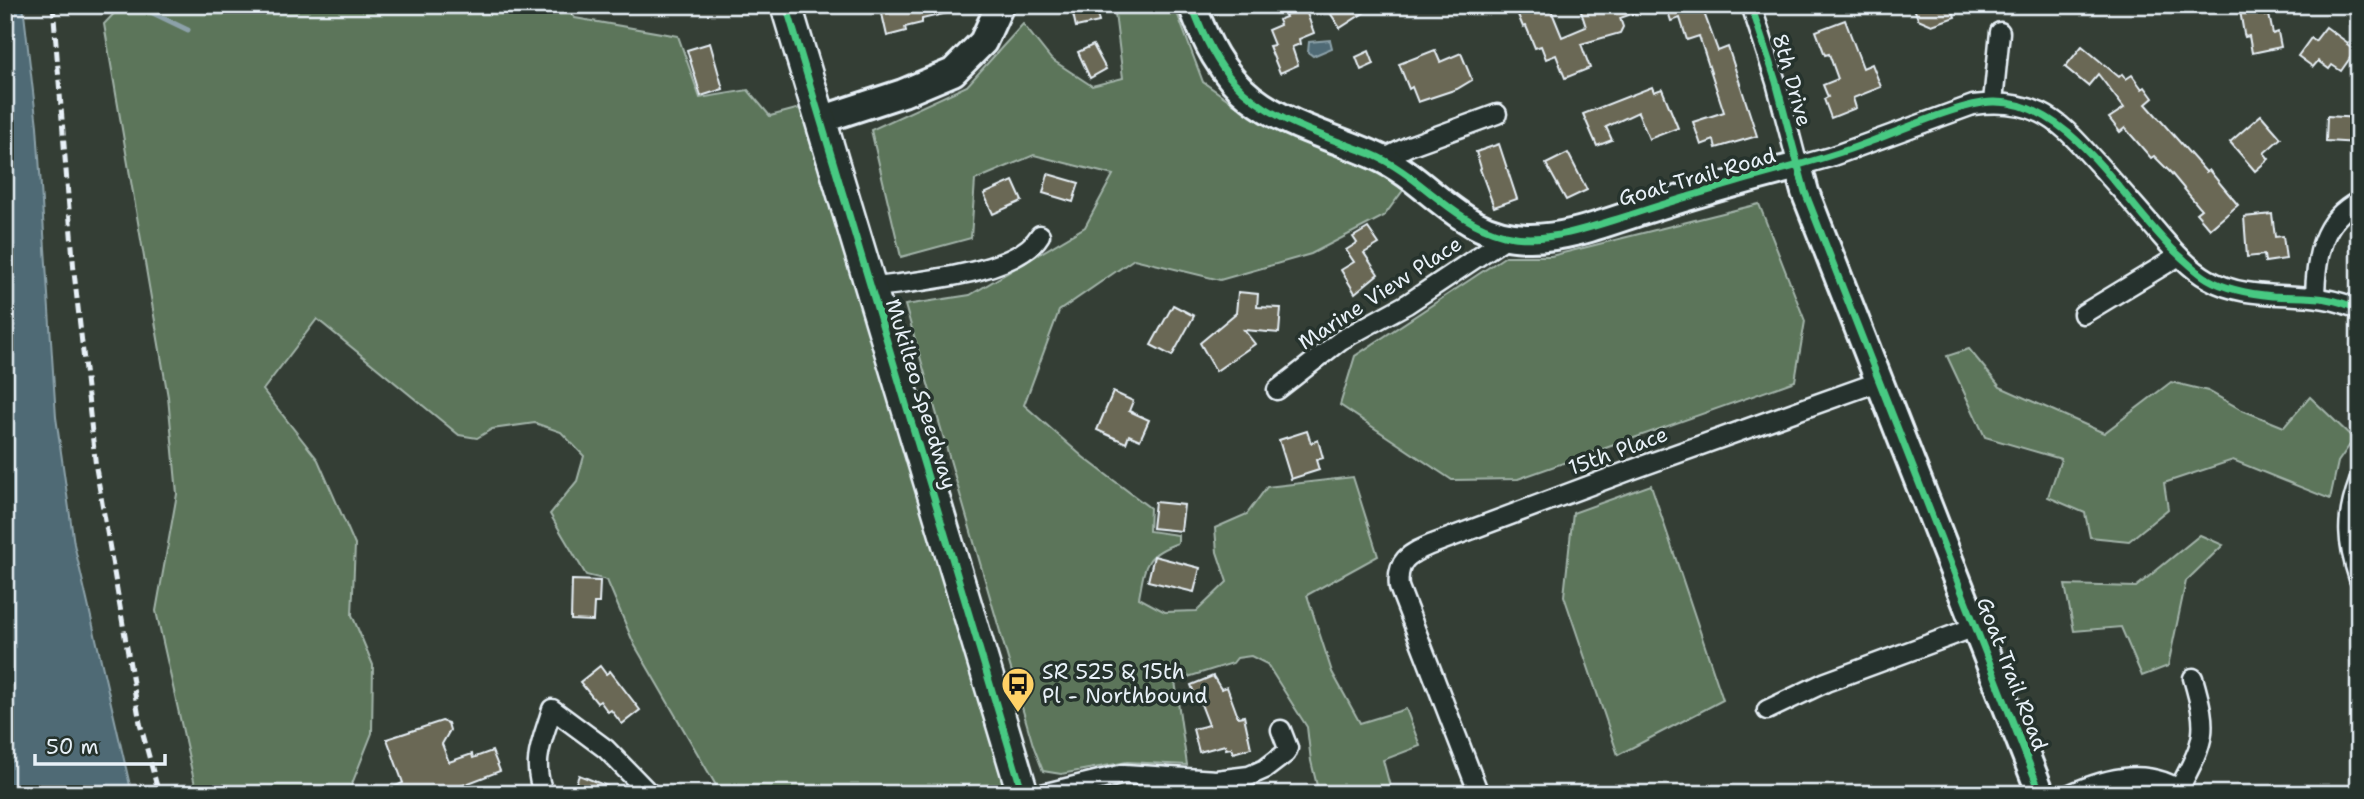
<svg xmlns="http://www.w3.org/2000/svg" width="2364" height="799" font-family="'Shantell Sans',sans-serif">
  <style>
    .green { fill: #5b755a; stroke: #a2b3a9; stroke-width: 2 }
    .water { fill: #4f6b75; stroke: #8ca1a9; stroke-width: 2 }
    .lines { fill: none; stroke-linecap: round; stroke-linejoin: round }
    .stream { stroke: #8ca1a9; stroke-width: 5 }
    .building { fill: #6b6854; stroke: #e8f1f8; stroke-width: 2 }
    .street-casing { stroke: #e8f1f8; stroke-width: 23 }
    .secondary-casing { stroke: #e8f1f8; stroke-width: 32 }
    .primary-casing { stroke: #e8f1f8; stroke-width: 35 }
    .street { stroke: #26332d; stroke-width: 18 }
    .secondary { stroke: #26332d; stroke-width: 26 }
    .primary { stroke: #26332d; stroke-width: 30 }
    .rail { stroke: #e8f1f8; stroke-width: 5; stroke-dasharray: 10 5; stroke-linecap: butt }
    .cycleway-casing { stroke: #26332d; stroke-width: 11 }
    .cycleway { stroke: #46c982; stroke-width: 7 }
    .labels { text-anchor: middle; stroke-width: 7; stroke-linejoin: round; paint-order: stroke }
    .street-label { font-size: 21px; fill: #e8f1f8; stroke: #26332d }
    .poi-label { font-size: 21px; fill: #e8f1f8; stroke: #26332d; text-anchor: start }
  </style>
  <rect width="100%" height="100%" fill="#343e35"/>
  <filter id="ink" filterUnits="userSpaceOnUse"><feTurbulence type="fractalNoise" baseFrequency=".0143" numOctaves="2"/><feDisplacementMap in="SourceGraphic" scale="14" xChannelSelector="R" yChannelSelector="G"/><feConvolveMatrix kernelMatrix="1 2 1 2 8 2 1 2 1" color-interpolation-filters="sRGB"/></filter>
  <g filter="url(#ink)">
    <g class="green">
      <polygon points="122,5 563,5 575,18 678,36 700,98 748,90 770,116 800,108 1008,794 721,794 634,644 607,580 586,575 550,514 577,481 584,456 561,432 535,423 492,429 477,438 459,435 317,319 263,390 318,460 355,545 352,615 373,665 372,733 348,794 197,794 156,611 177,494 168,397 104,24"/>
      <path d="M1114 5H1174L1203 82 1250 115 1380 173 1404 189 1384 216 1311 254 1220 280 1134 259 1059 311 1024 405 1083 457 1150 508 1149 531 1178 535V543C1144 555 1145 565 1139 598L1165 612 1197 611 1227 582 1217 552 1215 528 1247 514 1267 487 1353 477 1378 556 1307 595 1332 672 1360 723 1406 709 1420 746 1383 760 1392 794H1319L1311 761 1307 727 1267 664 1251 656 1237 658 1233 663 1175 681 1187 765 1127 762 1061 774 1043 771 1033 745 905 305 970 295 1085 227 1113 175 1034 155 975 180 971 238 901 257 871 130 967 86 1023 24 1051 59 1092 86 1123 78Z"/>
      <polygon points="1759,204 1805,321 1795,381 1518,479 1452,480 1340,405 1355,356 1506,256 1551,256"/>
      <polygon points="1969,349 2000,387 2104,433 2171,382 2208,391 2242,410 2284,427 2310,397 2354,439 2338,462 2330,499 2233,460 2164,483 2168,509 2129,541 2090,537 2085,513 2048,497 2061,459 1985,437 1947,356"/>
      <polygon points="1651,485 1723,700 1618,755 1564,596 1573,513"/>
      <polygon points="2200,535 2223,545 2186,581 2168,666 2142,676 2121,627 2074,631 2065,585 2136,587"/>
    </g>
    <g class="water">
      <polygon points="5,5 23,5 37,126 56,417 74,544 132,794 5,794"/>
      <polygon points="1330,40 1332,48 1313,56 1308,52 1309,42"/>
    </g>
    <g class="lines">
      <polyline class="stream" points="136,5 188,30"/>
    </g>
    <g class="building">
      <polygon points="880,5 955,5 956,11 922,19 922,23 905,27 906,31 887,36"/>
      <polygon points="1071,5 1095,5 1099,22 1076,27"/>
      <polygon points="1304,5 1314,33 1299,39 1300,44 1292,47 1298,65 1280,73 1269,46 1274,45 1268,30 1280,25 1278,20 1286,17 1285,15 1291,12 1290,11"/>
      <polygon points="1325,5 1376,5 1340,28"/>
      <polygon points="1514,5 1549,5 1562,37 1586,27 1579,5 1651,5 1652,7 1620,18 1623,27 1620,33 1581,44 1590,68 1565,78 1556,55 1546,59 1541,46 1535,48 1526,26 1523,27"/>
      <polygon points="1666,5 1711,5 1711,7 1703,10 1718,51 1728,47 1757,136 1716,148 1714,140 1701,145 1693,122 1724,112 1699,36 1687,40 1680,18 1671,21"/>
      <polygon points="1913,5 1951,5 1955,17 1932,25 1918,19"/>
      <polygon points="2239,5 2263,5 2265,16 2269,15 2273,34 2278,32 2281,47 2252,53 2249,36 2245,37 2244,34"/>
      <polygon points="1845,20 1863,68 1872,64 1881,87 1853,98 1856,108 1831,118 1824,99 1828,97 1823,85 1838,79 1829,54 1825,55 1816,31"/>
      <polygon points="2326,27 2348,43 2347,45 2355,51 2341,71 2332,65 2329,69 2318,61 2313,67 2298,56 2311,38 2315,41"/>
      <polygon points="710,43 723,89 701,96 687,50"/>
      <polygon points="1093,45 1106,69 1090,78 1078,52"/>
      <polygon points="2082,46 2119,77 2122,74 2126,79 2132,75 2142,89 2145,87 2153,98 2146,104 2206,172 2209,170 2238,205 2210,229 2196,213 2201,209 2171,173 2154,156 2151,158 2125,128 2120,132 2109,118 2124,108 2098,74 2088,86 2065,67"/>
      <polygon points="1435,50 1440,62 1461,53 1472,80 1457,89 1418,102 1412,87 1409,89 1399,64"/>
      <polygon points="1369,51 1374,64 1361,70 1356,57"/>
      <polygon points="1652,87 1654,92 1662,89 1678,128 1649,139 1638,112 1606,127 1612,140 1597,146 1583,114"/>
      <polygon points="2261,115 2281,138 2264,153 2269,159 2255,171 2230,142"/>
      <polygon points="2327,116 2359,118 2359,143 2326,141"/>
      <polygon points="1499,144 1517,199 1494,207 1480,169 1481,168 1476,152"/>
      <polygon points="1568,153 1587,190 1566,200 1546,164"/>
      <polygon points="1048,174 1079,183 1073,202 1043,193"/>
      <polygon points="1013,181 1022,201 993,214 984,194"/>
      <polygon points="2272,214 2275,237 2283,236 2286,259 2265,262 2264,255 2247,257 2244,217"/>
      <polygon points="1368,228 1379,244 1364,253 1378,274 1355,293 1341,270 1354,262 1346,250 1357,243 1353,237"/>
      <polygon points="1238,292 1258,294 1257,307 1281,308 1279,333 1244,330 1255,344 1216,371 1200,343 1236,313"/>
      <polygon points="1173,305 1194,316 1172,356 1151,345"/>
      <polygon points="1113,392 1133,401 1129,411 1149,420 1140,440 1129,435 1126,443 1097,430"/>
      <polygon points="1307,431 1311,443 1318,440 1323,458 1316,460 1319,470 1291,479 1279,440"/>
      <polygon points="1155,502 1184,505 1181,531 1152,528"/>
      <polygon points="1154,556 1200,568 1194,592 1148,581"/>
      <polygon points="572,580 600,581 599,603 594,603 593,621 571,620"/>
      <polygon points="600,666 606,674 610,671 640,710 622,724 611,710 608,712 600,701 597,703 580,682"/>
      <polygon points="1213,676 1221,689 1227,687 1238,717 1244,716 1251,748 1233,753 1231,748 1226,749 1225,745 1199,752 1193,729 1209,725 1199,699 1197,700 1191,685"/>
      <polygon points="442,721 448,723 450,730 442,744 449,762 472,754 473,758 492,751 500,771 440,794 377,794 403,783 387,739"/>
      <polygon points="579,775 624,793 623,794 572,794"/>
    </g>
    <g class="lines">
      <defs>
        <g id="street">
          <path d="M1751 5 1776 82 1798 166 1830 157 1973 105C1996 102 2020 103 2041 113 2064 124 2080 145 2097 163 2118 187 2140 211 2161 236 2174 251 2190 269 2208 279 2255 306 2312 285 2359 310"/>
          <polyline points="1993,102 2000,32"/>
          <polyline points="1383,159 1409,146 1497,114"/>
          <path d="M871 288C914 281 1017 275 1040 235"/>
          <path d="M2315 296C2316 257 2321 220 2359 201"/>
          <polyline points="2083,314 2179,256"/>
          <polyline points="1277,390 1341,340 1407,304 1509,236"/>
          <path d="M2359 482C2345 519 2347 542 2359 579"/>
          <polyline points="1767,710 1826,682 1975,627"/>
          <path d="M2179 789C2205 739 2209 733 2193 678"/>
          <path d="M544 794C530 762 543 740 552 709L606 749 650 794"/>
          <polyline points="1042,794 1124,774 1216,780 1249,776 1265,769 1286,753 1288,748 1281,730"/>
          <path d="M1479 794 1399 587C1396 560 1409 554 1430 545L1631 470 1878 382"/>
          <path d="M2070 794C2107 778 2150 766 2185 794"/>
        </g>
        <g id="secondary">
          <path d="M1192 5C1205 40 1221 74 1251 98 1288 127 1338 138 1380 158 1432 183 1461 237 1527 238 1567 239 1607 222 1645 210 1695 194 1746 179 1798 166L1805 192 2041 794"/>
          <polyline points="820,120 903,93 953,72 983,42 1000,5"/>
        </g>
        <polyline id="primary" points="786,5 1023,794"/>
      </defs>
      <use href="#street" class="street-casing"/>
      <use href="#secondary" class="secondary-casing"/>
      <use href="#primary" class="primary-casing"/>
      <use href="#street" class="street"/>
      <use href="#secondary" class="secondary"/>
      <use href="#primary" class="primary"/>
      <polyline class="rail" points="53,5 74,272 96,468 140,723 159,794"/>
      <defs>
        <g id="cycleway">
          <polyline points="786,5 1023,794"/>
          <path d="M1192 5C1202 33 1214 60 1234 82 1268 120 1325 136 1371 154 1420 174 1451 222 1504 235 1545 245 1590 227 1630 215 1660 205 1690 196 1721 187 1769 172 1817 162 1864 144 1898 132 1959 103 1993 102 2074 100 2127 210 2181 257 2189 264 2198 273 2208 279 2225 289 2253 294 2273 296 2306 298 2328 294 2359 310"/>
          <polyline points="1751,5 1776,82 1805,192 2041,794"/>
        </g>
      </defs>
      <use href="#cycleway" class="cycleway-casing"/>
      <use href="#cycleway" class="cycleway"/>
    </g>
  </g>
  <defs>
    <symbol id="bus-pin" viewBox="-11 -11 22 30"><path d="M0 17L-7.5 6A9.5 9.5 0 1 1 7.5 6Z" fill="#ffd166" stroke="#26332d"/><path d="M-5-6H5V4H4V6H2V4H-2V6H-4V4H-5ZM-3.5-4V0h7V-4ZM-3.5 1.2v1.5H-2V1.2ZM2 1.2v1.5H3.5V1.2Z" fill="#111"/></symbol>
  </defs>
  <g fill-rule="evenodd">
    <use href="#bus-pin" x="999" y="665" width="38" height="52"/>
  </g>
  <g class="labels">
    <g class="street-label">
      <text transform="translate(1792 80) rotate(74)" y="7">8th Drive</text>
      <text transform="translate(1697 177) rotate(-16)" y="7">Goat Trail Road</text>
      <text transform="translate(1380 293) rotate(-33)" y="7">Marine View Place</text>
      <text transform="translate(921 394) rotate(73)" y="7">Mukilteo Speedway</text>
      <text transform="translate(1618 451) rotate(-20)" y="7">15th Place</text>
      <text transform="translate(2012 674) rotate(69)" y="7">Goat Trail Road</text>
    </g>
    <g class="poi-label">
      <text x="1042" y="679">SR 525 &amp; 15th<tspan x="1042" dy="24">Pl - Northbound</tspan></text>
    </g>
  </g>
  <rect width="2364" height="799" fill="none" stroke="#26332d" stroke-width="28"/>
  <rect x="14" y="14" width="2336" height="771" fill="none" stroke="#e8f1f8" stroke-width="2.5" filter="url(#ink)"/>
  <path d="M35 754v10h130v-10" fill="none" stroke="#e8f1f8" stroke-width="3.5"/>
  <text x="46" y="754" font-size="21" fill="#e8f1f8" stroke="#26332d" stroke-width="5" paint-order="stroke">50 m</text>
</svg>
